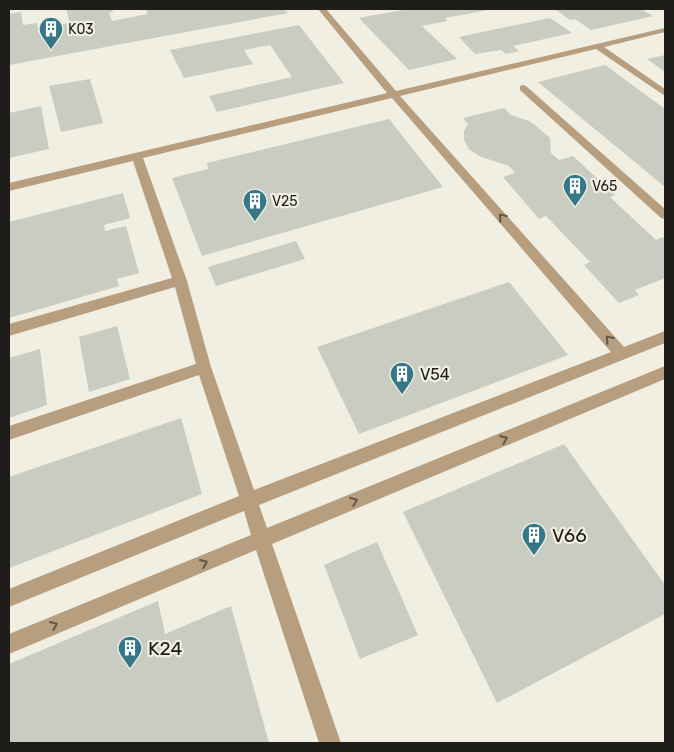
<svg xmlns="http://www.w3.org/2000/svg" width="674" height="752" font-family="Rubik,sans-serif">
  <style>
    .building { fill: #c8ccc1 }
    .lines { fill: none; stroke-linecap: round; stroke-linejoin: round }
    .minor { fill: #b69e7e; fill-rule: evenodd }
    .oneway { stroke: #625746 }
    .labels { text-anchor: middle; stroke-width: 4.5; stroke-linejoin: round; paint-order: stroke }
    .far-poi-label { font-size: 14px; fill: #1e1d19; stroke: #f1eee2; text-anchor: start }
    .poi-label { font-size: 16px; fill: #1e1d19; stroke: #f1eee2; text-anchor: start }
    .near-poi-label { font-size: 19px; fill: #1e1d19; stroke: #f1eee2; text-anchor: start }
  </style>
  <rect width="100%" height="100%" fill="#f1eee2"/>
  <g class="building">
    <polygon points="66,9 112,9 113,12 109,13 112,21 148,14 146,10 150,9 284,9 288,13 9,65 9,14 21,12 23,25 37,23 39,34 59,30 57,25 70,23"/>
    <polygon points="408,9 488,9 488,10 445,18 447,21 422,26 457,59 409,70 359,18"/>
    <polygon points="555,9 641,9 653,16 591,30 575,19 570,20"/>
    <polygon points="550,18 572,33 513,46 519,51 506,54 501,50 475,54 459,37"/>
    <polygon points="299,25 344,83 217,112 209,96 292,77 270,45 244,50 253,64 184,78 170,50"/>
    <polygon points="665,55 665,72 647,59"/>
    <polygon points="605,65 665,109 665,187 538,82"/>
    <polygon points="90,79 103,123 61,132 49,86"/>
    <polygon points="41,106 49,149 9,158 9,113"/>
    <polygon points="504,108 511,115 529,121 536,126 550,138 551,153 559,160 573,156 615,195 610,197 656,240 663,237 665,240 665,278 635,290 639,295 619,303 584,265 590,262 546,216 539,219 503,177 515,173 509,166 479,156 469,149 464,140 464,131 468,124 463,118"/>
    <polygon points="389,119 443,187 202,256 172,178 208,169 207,163"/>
    <polygon points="123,193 130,218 104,225 105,231 126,226 139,273 117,279 119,286 9,318 9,222"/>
    <polygon points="296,241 305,259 216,286 208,267"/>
    <polygon points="509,282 568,355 359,434 317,347"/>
    <polygon points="117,326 130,379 89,392 79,337"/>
    <polygon points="40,349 47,405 9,418 9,358"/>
    <polygon points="181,418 202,494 9,568 9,477"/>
    <polygon points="564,444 665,585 665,614 497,703 403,512"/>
    <polygon points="377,542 418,635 360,659 324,565"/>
    <polygon points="158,601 165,634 231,606 269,743 9,743 9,664"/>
  </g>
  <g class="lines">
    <g class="minor">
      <path d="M318 9H326L396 91 665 28V32L604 47 665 89V96L596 49 400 96 624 347 665 331V343L259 505 267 528 665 366V379L272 544 341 743H319L256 550 9 654V634L251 535 244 511 9 607V589L239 496 199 375 9 440V426L196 364 175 287 9 336V324L172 278 133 161 9 191V183L387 93ZM392 98 611 352 254 490 211 367 187 281 143 158Z"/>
      <polygon points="523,85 526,86 665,209 665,219 661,218 520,90 520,86"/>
    </g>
  </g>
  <defs><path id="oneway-chevron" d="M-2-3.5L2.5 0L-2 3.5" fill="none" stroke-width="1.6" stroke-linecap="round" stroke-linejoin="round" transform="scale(1.25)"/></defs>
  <g class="oneway">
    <use href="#oneway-chevron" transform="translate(502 217) rotate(-131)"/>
    <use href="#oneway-chevron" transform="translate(609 339) rotate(-131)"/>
    <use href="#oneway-chevron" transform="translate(504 439) rotate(-23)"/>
    <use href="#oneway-chevron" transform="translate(354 501) rotate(-22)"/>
    <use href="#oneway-chevron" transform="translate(204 563) rotate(-23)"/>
    <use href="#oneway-chevron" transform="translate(54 625) rotate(-23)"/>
  </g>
  <defs>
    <symbol id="building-pin" viewBox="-11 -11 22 30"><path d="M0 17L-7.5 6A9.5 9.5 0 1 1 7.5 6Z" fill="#347888" stroke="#f1eee2"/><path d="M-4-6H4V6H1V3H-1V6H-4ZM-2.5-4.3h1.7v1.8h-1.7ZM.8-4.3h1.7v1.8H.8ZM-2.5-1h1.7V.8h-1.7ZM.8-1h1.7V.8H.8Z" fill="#fff"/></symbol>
  </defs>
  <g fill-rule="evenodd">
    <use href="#building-pin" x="37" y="15" width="28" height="38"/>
    <use href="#building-pin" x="561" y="172" width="28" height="38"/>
    <use href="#building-pin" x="241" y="187" width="28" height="38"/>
    <use href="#building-pin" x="388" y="360" width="28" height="38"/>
    <use href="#building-pin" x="520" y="521" width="28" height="38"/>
    <use href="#building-pin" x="116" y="634" width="28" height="38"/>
  </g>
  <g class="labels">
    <g class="far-poi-label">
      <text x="68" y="34">K03</text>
      <text x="592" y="191">V65</text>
      <text x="272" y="206">V25</text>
    </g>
    <g class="poi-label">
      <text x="420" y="380">V54</text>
    </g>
    <g class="near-poi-label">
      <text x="552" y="542">V66</text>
      <text x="148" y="655">K24</text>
    </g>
  </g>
  <rect width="674" height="752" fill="none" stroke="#1e1d19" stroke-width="20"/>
</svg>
